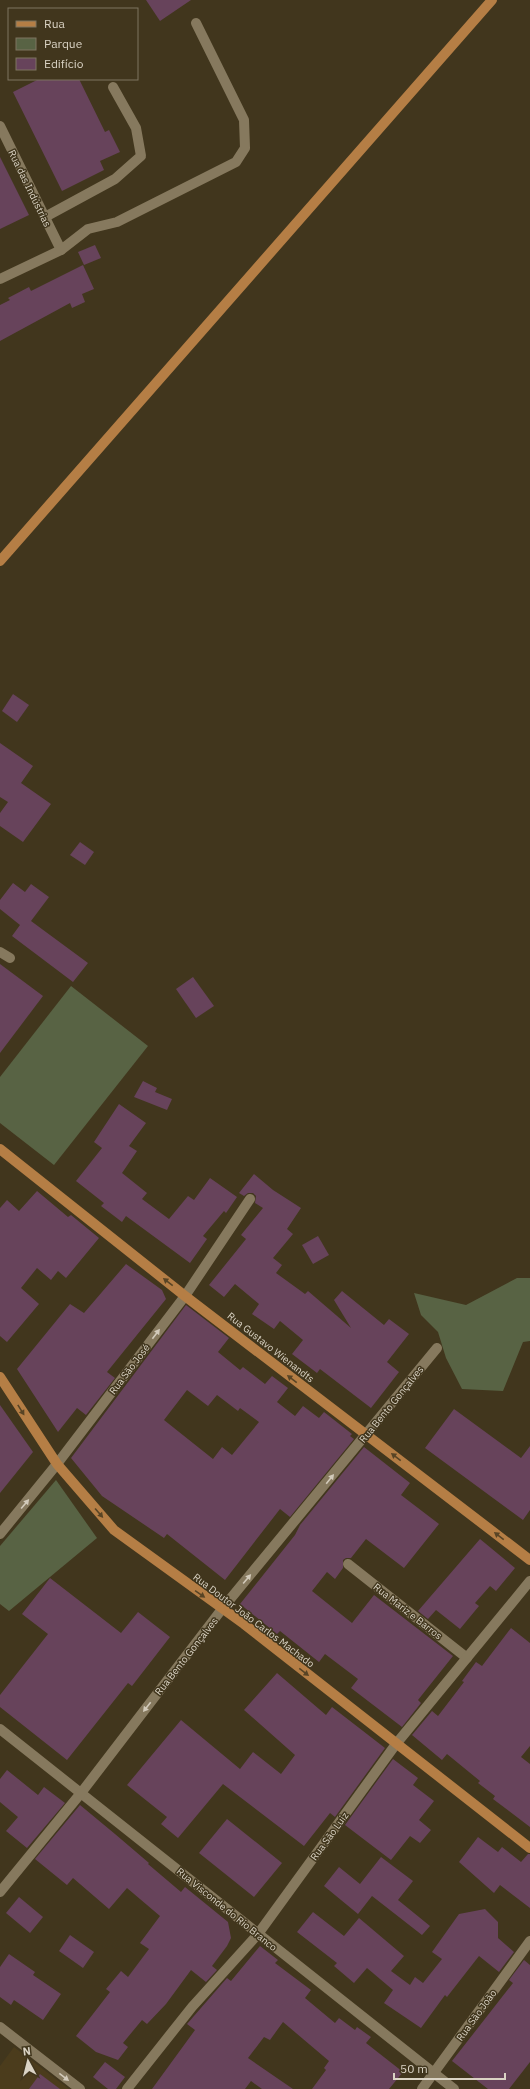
<svg xmlns="http://www.w3.org/2000/svg" width="530" height="2089" font-family="'IBM Plex Sans',sans-serif">
  <style>
    .built { fill: #4b3c1c }
    .green { fill: #586344 }
    .building { fill: #67435b; fill-rule: evenodd }
    .lines { fill: none; stroke-linecap: round; stroke-linejoin: round }
    .minor { stroke: #86795e; stroke-width: 10 }
    .major { stroke: #b57e45; stroke-width: 10 }
    .oneway { fill: #584425 }
    .oneway2 { fill: #d2caba }
    .labels { text-anchor: middle; stroke-width: 3; stroke-linejoin: round; paint-order: stroke }
    .street-label { font-size: 10px; fill: #dad3c4; stroke: #41361d }
  </style>
  <rect width="100%" height="100%" fill="#41361d"/>
  <polygon class="built" points="14,2047 69,2089 0,2089 0,2066"/>
  <g class="green">
    <polygon points="71,986 148,1046 54,1165 0,1123 0,1077"/>
    <polygon points="517,1278 530,1278 530,1341 523,1342 503,1391 462,1389 446,1358 438,1332 421,1315 414,1293 466,1305"/>
    <polygon points="56,1480 97,1538 9,1611 0,1604 0,1546"/>
  </g>
  <g class="building">
    <polygon points="146,0 191,0 160,21"/>
    <polygon points="39,79 79,79 105,132 109,130 120,152 100,161 104,170 62,191 13,92"/>
    <polygon points="0,157 29,215 0,229"/>
    <polygon points="95,245 101,258 84,265 78,252"/>
    <polygon points="83,265 94,289 82,294 85,302 72,308 70,303 0,341 0,305 10,300 8,298 29,287 31,291"/>
    <polygon points="13,694 29,705 17,722 2,711"/>
    <polygon points="0,743 33,766 21,783 51,804 23,842 0,826 0,813 8,802 0,797"/>
    <polygon points="80,842 94,852 85,865 70,855"/>
    <polygon points="13,883 25,892 31,884 49,897 31,921 88,963 73,982 12,936 20,925 0,909 0,900"/>
    <polygon points="0,964 43,996 0,1053"/>
    <polygon points="193,977 214,1006 196,1018 176,989"/>
    <polygon points="143,1081 157,1088 155,1092 172,1099 167,1110 134,1097"/>
    <polygon points="119,1104 146,1123 129,1146 137,1151 122,1173 147,1193 142,1199 169,1219 188,1196 194,1200 210,1178 237,1197 226,1213 224,1211 203,1236 207,1239 190,1263 126,1216 122,1222 101,1206 104,1203 76,1181 102,1148 94,1142"/>
    <polygon points="254,1174 273,1190 301,1208 287,1229 293,1234 273,1258 282,1265 276,1273 305,1294 308,1291 351,1328 334,1300 342,1291 384,1325 389,1319 409,1334 387,1362 399,1372 371,1408 320,1369 317,1373 292,1354 303,1340 280,1321 274,1329 252,1314 259,1304 235,1284 224,1297 209,1285 246,1239 241,1235 263,1208 255,1203 256,1196 253,1193 248,1193 244,1196 239,1193"/>
    <polygon points="37,1191 68,1217 71,1215 99,1238 66,1278 58,1271 51,1280 37,1268 21,1288 39,1304 7,1342 0,1336 0,1208 7,1200 19,1211"/>
    <polygon points="318,1236 329,1255 313,1264 302,1245"/>
    <polygon points="126,1264 162,1290 166,1299 107,1372 115,1378 86,1415 77,1408 58,1432 17,1369 70,1304 84,1313"/>
    <path d="M186 1305 229 1338 218 1352 240 1370 243 1367 265 1384 272 1376 288 1388 277 1402 295 1416 303 1406 319 1418 324 1412 352 1434 350 1436 354 1439 290 1517 280 1509 225 1580 167 1534 164 1538 102 1496 71 1458ZM187 1390 208 1406 217 1395 238 1411 240 1408 259 1422 232 1455 222 1447 213 1459 164 1420Z"/>
    <polygon points="0,1405 33,1452 0,1493"/>
    <polygon points="454,1409 521,1458 530,1446 530,1510 523,1520 425,1448"/>
    <polygon points="364,1447 410,1483 401,1495 439,1524 404,1568 366,1539 351,1558 346,1558 343,1560 343,1568 335,1579 327,1572 312,1591 352,1623 374,1595 453,1656 418,1700 421,1703 402,1727 351,1688 358,1679 325,1654 319,1662 280,1631 277,1634 240,1604 295,1535 300,1525"/>
    <polygon points="480,1539 515,1568 496,1591 490,1586 475,1603 479,1606 460,1629 436,1610 428,1619 418,1611"/>
    <polygon points="50,1578 121,1633 138,1612 170,1637 132,1686 128,1683 67,1760 0,1707 0,1695 48,1634 22,1614"/>
    <polygon points="511,1628 530,1643 530,1746 521,1757 530,1764 530,1827 493,1799 495,1796 478,1783 480,1781 447,1754 442,1760 412,1735 432,1711 438,1716 464,1682 462,1681 476,1662 482,1666"/>
    <polygon points="277,1673 326,1715 332,1707 385,1748 335,1817 330,1813 304,1846 223,1784 178,1838 161,1824 167,1817 127,1785 181,1720 240,1769 253,1752 281,1774 295,1755 244,1710"/>
    <polygon points="393,1759 418,1778 413,1785 434,1801 419,1820 431,1830 420,1843 410,1836 391,1860 345,1825"/>
    <polygon points="7,1770 38,1795 44,1787 65,1803 27,1848 6,1831 18,1817 0,1802 0,1779"/>
    <polygon points="80,1805 115,1834 149,1863 148,1864 181,1892 185,1887 228,1922 231,1938 227,1946 212,1966 217,1970 206,1982 191,1970 166,2004 147,2024 142,2020 123,2043 128,2047 118,2060 96,2052 76,2036 110,1992 106,1989 121,1971 128,1977 149,1949 140,1943 160,1916 127,1888 109,1909 73,1878 67,1885 35,1859"/>
    <polygon points="227,1819 282,1863 254,1897 199,1853"/>
    <polygon points="478,1837 498,1852 502,1847 521,1862 528,1854 530,1854 530,1908 500,1885 494,1893 459,1862"/>
    <polygon points="381,1857 413,1881 398,1900 430,1926 422,1935 372,1896 358,1914 324,1886 339,1867 360,1884"/>
    <polygon points="19,1897 43,1917 30,1933 6,1913"/>
    <polygon points="485,1909 498,1922 498,1938 514,1952 499,1972 479,1956 447,1997 445,1995 421,2028 384,2003 393,1990 367,1968 354,1983 334,1966 337,1963 297,1932 313,1912 344,1936 359,1918 404,1956 391,1971 410,1985 415,1977 423,1983 442,1959 432,1952 459,1914"/>
    <polygon points="70,1935 94,1952 83,1968 59,1951"/>
    <polygon points="260,1946 278,1960 275,1963 311,1990 305,1998 335,2023 339,2018 355,2030 357,2027 371,2037 366,2043 403,2072 389,2089 312,2089 326,2070 324,2068 329,2061 283,2022 270,2040 264,2037 248,2058 293,2089 262,2089 251,2081 245,2089 152,2089 195,2030 187,2024 227,1978 231,1981"/>
    <polygon points="9,1954 35,1972 33,1975 61,1994 43,2020 14,2000 11,2005 0,1997 0,1967"/>
    <polygon points="524,1960 530,1965 530,2062 509,2089 488,2089 452,2061 513,1983 509,1980"/>
    <polygon points="105,2062 125,2077 116,2089 108,2089 93,2077"/>
    <polygon points="40,2074 60,2089 29,2089"/>
  </g>
  <g class="lines">
    <g class="minor">
      <polyline points="0,126 61,250"/>
      <polyline points="45,217 115,179 141,156 136,128 113,87"/>
      <polyline points="0,279 61,250 88,229 117,222 236,162 245,148 244,120 196,23"/>
      <polyline points="0,952 10,958"/>
      <polyline points="0,1534 57,1464 185,1296 250,1199"/>
      <polyline points="348,1564 467,1658"/>
      <polyline points="0,1729 454,2089"/>
      <polyline points="0,1892 81,1793 222,1609 437,1348"/>
      <polyline points="0,2027 80,2089"/>
      <polyline points="127,2089 192,2007 258,1934 396,1744 530,1581"/>
      <polyline points="422,2089 530,1941"/>
    </g>
    <g class="major">
      <polyline points="0,561 492,0"/>
      <polyline points="0,1149 185,1296 530,1560"/>
      <polyline points="0,1377 57,1464 114,1530 244,1624 530,1848"/>
    </g>
  </g>
  <defs><path id="oneway-solid" d="M-6-.8H1V-3.2L6.5 0L1 3.2V.8H-6Z"/></defs>
  <g class="oneway">
    <use href="#oneway-solid" transform="translate(168 1282) rotate(-142)"/>
    <use href="#oneway-solid" transform="translate(292 1379) rotate(-142)"/>
    <use href="#oneway-solid" transform="translate(21 1410) rotate(58)"/>
    <use href="#oneway-solid" transform="translate(396 1457) rotate(-142)"/>
    <use href="#oneway-solid" transform="translate(99 1513) rotate(49)"/>
    <use href="#oneway-solid" transform="translate(499 1536) rotate(-142)"/>
    <use href="#oneway-solid" transform="translate(200 1594) rotate(35)"/>
    <use href="#oneway-solid" transform="translate(304 1672) rotate(38)"/>
  </g>
  <g class="oneway2">
    <use href="#oneway-solid" transform="translate(156 1334) rotate(-53)"/>
    <use href="#oneway-solid" transform="translate(330 1479) rotate(-51)"/>
    <use href="#oneway-solid" transform="translate(25 1504) rotate(-50)"/>
    <use href="#oneway-solid" transform="translate(247 1579) rotate(-50)"/>
    <use href="#oneway-solid" transform="translate(147 1707) rotate(128)"/>
    <use href="#oneway-solid" transform="translate(64 2077) rotate(38)"/>
  </g>
  <g class="labels">
    <g class="street-label">
      <text transform="translate(30 188) rotate(64)" y="4">Rua das Indústrias</text>
      <text transform="translate(271 1347) rotate(38)" y="4">Rua Gustavo Wienandts</text>
      <text transform="translate(129 1369) rotate(-53)" y="4">Rua São José</text>
      <text transform="translate(391 1404) rotate(-51)" y="4">Rua Bento Gonçalves</text>
      <text transform="translate(408 1611) rotate(38)" y="4">Rua Mariz e Barros</text>
      <text transform="translate(254 1620) rotate(37)" y="4">Rua Doutor João Carlos Machado</text>
      <text transform="translate(186 1656) rotate(-52)" y="4">Rua Bento Gonçalves</text>
      <text transform="translate(329 1836) rotate(-54)" y="4">Rua São Luiz</text>
      <text transform="translate(227 1909) rotate(39)" y="4">Rua Visconde do Rio Branco</text>
      <text transform="translate(476 2015) rotate(-54)" y="4">Rua São João</text>
    </g>
  </g>
  <rect x="8" y="8" width="130" height="72" fill="#41361d" stroke="#7e7560"/>
  <rect x="16" y="21" width="20" height="6" fill="#b57e45" stroke="#7e7560"/>
  <text x="44" y="28" font-size="12" fill="#dad3c4">Rua</text>
  <rect x="16" y="38" width="20" height="12" fill="#586344" stroke="#7e7560"/>
  <text x="44" y="48" font-size="12" fill="#dad3c4">Parque</text>
  <rect x="16" y="58" width="20" height="12" fill="#67435b" stroke="#7e7560"/>
  <text x="44" y="68" font-size="12" fill="#dad3c4">Edifício</text>
  <g transform="translate(28 2061) rotate(353)" stroke="#41361d" stroke-width="3" paint-order="stroke">
  <path d="M0-3L7 15L0 10L-7 15Z" fill="#dad3c4"/>
  <text y="-6" font-size="11" font-weight="bold" text-anchor="middle" fill="#dad3c4">N</text>
  </g>
  <path d="M394 2073v6h111v-6" fill="none" stroke="#dad3c4" stroke-width="2"/>
  <text x="400" y="2073" font-size="12" fill="#dad3c4" stroke="#41361d" stroke-width="3" paint-order="stroke">50 m</text>
</svg>
